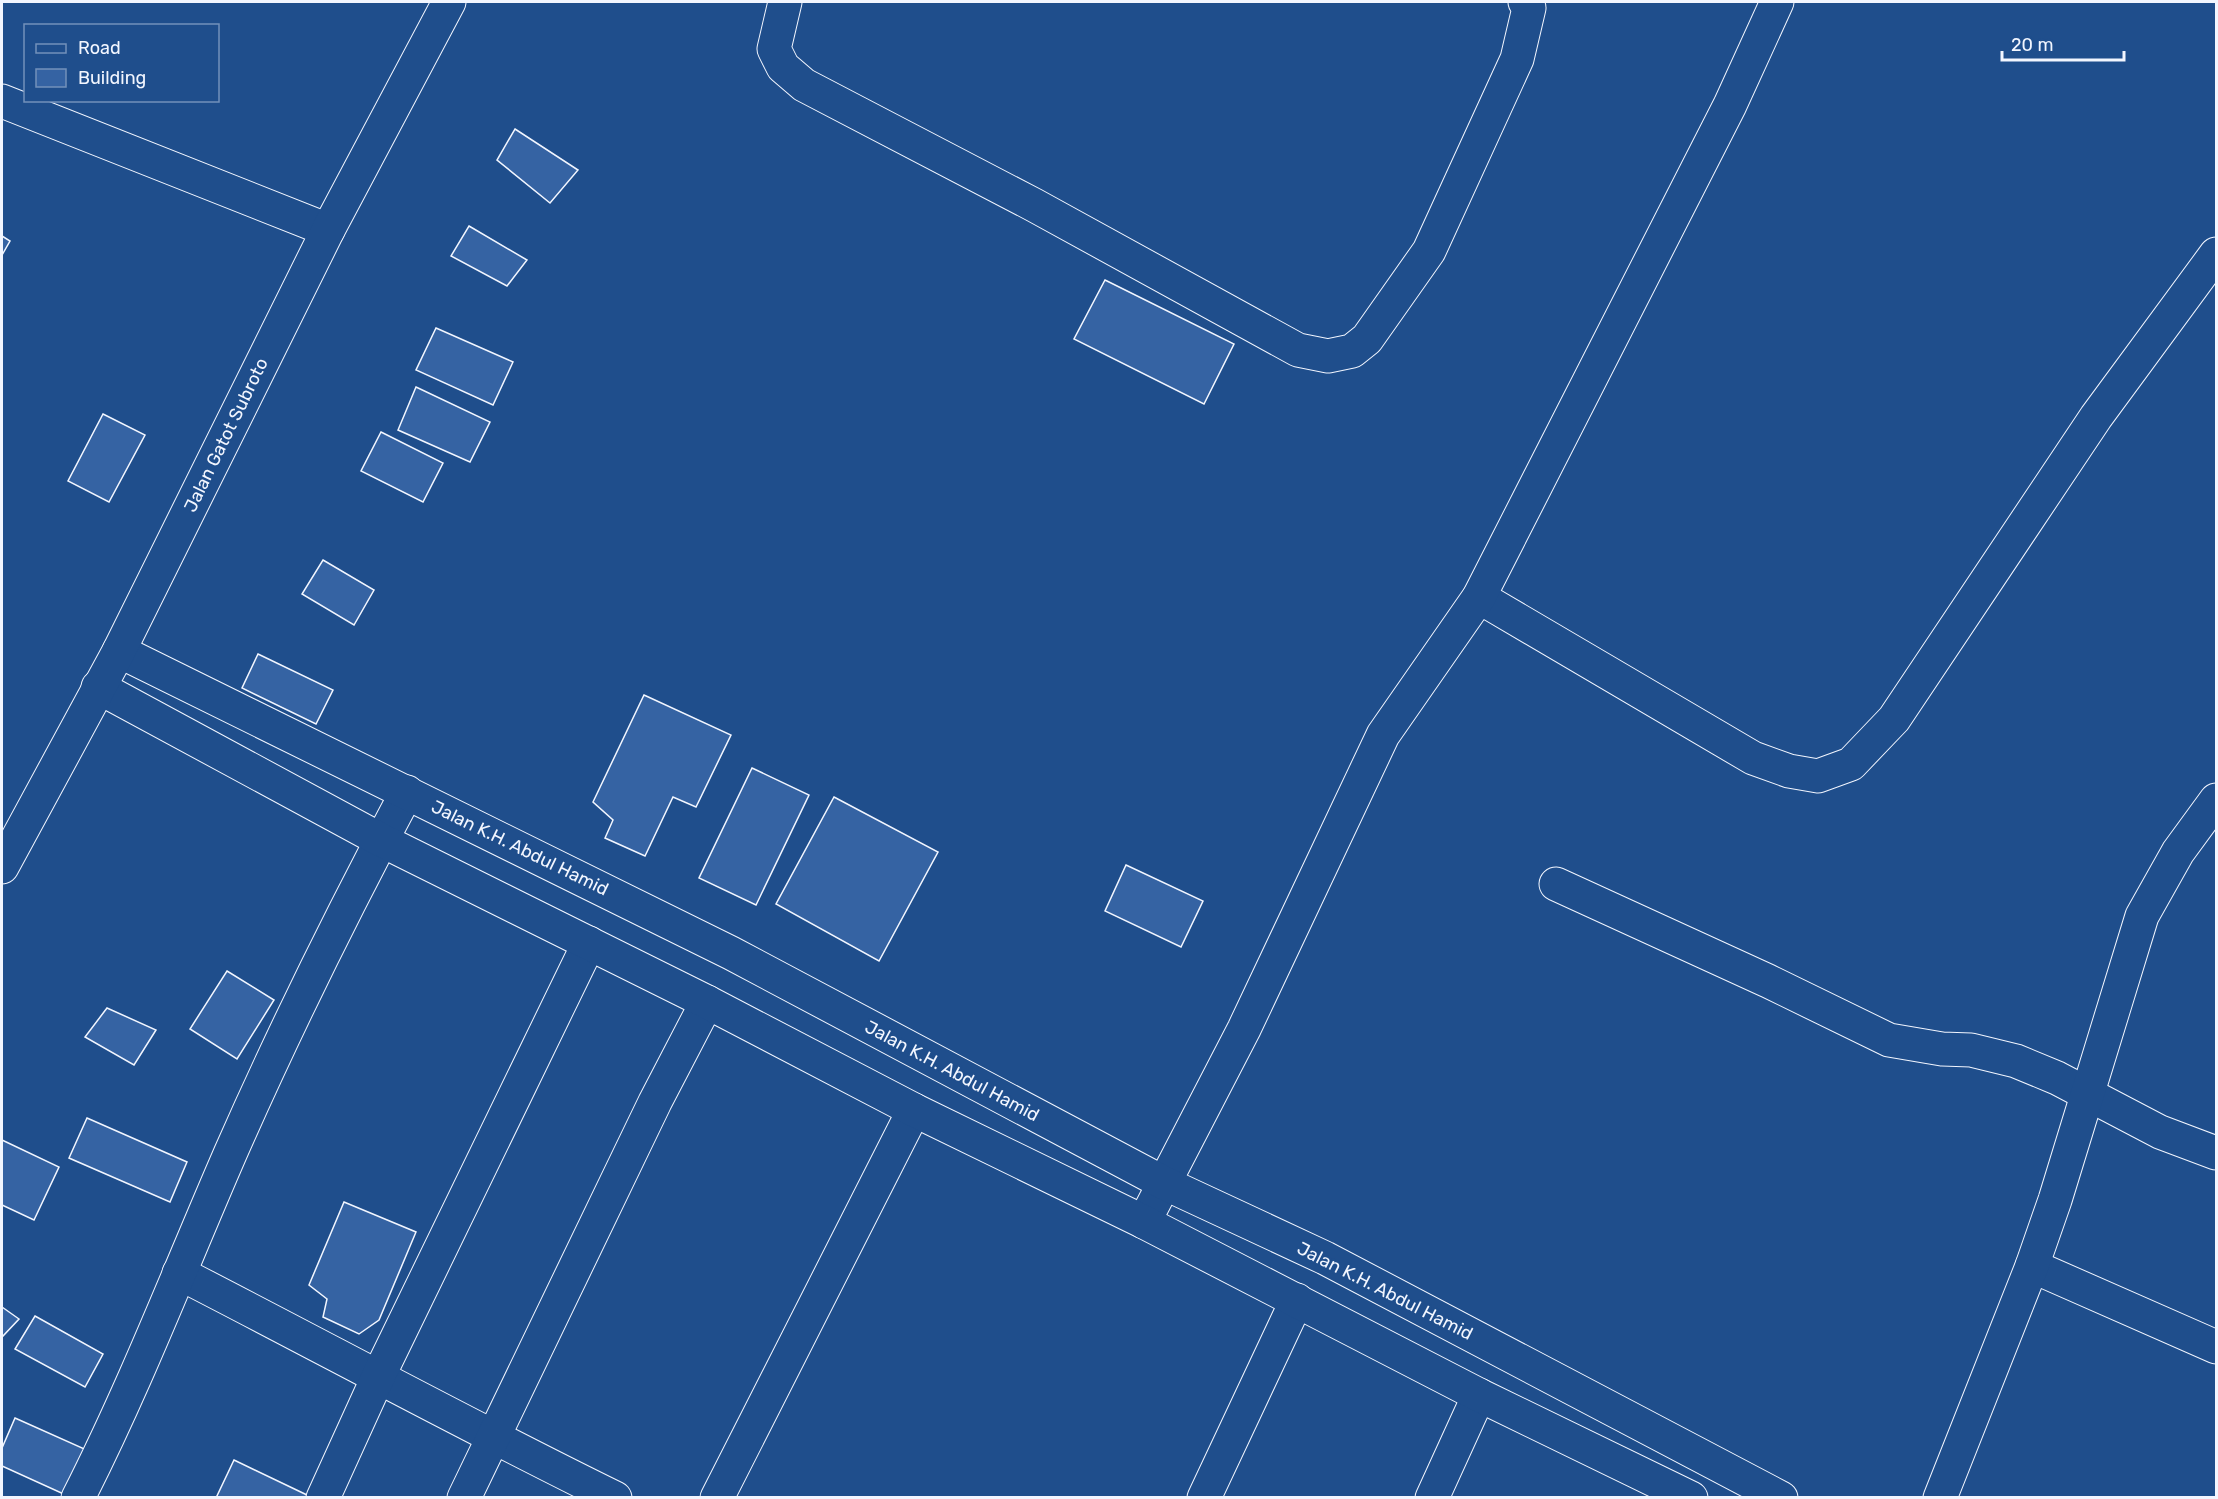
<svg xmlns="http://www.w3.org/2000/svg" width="2218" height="1499" font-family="Rubik,sans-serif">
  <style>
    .building { fill: #3563a3; stroke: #f2f6ff; stroke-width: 1.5 }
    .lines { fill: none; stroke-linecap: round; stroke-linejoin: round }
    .street-casing { stroke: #f2f6ff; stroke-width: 35 }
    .highway-casing { stroke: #f2f6ff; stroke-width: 35 }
    .street { stroke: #1f4e8c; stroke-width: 33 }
    .highway { stroke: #1f4e8c; stroke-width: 33 }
    .labels { text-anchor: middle; stroke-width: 4.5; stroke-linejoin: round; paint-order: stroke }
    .street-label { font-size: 18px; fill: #f2f6ff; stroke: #1f4e8c }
  </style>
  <rect width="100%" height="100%" fill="#1f4e8c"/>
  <g class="building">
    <polygon points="515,129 578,170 550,203 497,160"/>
    <polygon points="469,226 527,260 507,286 451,256"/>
    <polygon points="2,236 10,241 2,255"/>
    <polygon points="1105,280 1234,344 1204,404 1074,339"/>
    <polygon points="436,328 513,362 493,405 416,370"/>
    <polygon points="416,387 490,422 470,462 398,430"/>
    <polygon points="103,414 145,435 109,502 68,481"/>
    <polygon points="381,432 443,463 423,502 361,471"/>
    <polygon points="323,560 374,590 354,625 302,594"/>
    <polygon points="258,654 333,690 316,724 242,688"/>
    <polygon points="644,695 731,735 696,807 673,797 645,856 605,838 613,820 593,802"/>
    <polygon points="752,768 809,795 756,905 699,878"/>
    <polygon points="834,797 938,852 879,961 776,904"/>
    <polygon points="1126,865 1203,901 1181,947 1105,911"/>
    <polygon points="227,971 274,1000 237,1059 190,1029"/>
    <polygon points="107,1008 156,1030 134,1065 85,1037"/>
    <polygon points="87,1118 187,1162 170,1202 69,1158"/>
    <polygon points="2,1140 59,1167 34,1220 2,1205"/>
    <polygon points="344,1202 416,1232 379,1320 359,1334 323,1317 327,1299 309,1285"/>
    <polygon points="2,1307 19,1319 2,1337"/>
    <polygon points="35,1316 103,1354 85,1387 15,1349"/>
    <polygon points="15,1418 89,1451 68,1496 2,1466 2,1448"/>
    <polygon points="234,1460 307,1495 306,1498 216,1498"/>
  </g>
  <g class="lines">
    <defs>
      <g id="street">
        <polyline points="785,2 774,49 783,67 804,85 1034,205 1298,350 1328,356 1352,351 1367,339 1429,251 1517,59 1529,8 1525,2"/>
        <polyline points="2,101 328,230"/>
        <polyline points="1479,597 1753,758 1789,771 1818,776 1851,764 1894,719 2096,417 2216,254"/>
        <polyline points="1556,884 1768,981 1889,1040 1942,1049 1971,1050 2016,1061 2057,1078 2160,1132 2216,1153"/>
        <polyline points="1144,1222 1244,1029 1383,735 1479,597 1730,105 1777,2"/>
        <polyline points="2032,1266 2216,1347"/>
        <path d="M179 1273C325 1348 468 1426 615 1498"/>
        <path d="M78 1498C135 1386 180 1269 230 1154 284 1031 344 910 407 792"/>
        <polyline points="323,1498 379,1375 589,943"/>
        <polyline points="464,1498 655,1102 707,1002"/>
        <polyline points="717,1498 914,1110"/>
        <polyline points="1204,1498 1297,1300"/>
        <polyline points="1432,1498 1479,1395"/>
        <polyline points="1940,1498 2032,1266 2055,1200 2142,916 2178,852 2216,800"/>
      </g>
      <g id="highway">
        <polyline points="119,651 731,953 1164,1183 1325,1258 1781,1498"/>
        <polyline points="98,687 381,840 707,1002 914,1110 1144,1222 1479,1395 1691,1498"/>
        <polyline points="2,867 119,651 328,230 449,2"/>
      </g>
    </defs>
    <use href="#street" class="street-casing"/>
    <use href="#highway" class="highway-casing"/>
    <use href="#street" class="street"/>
    <use href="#highway" class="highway"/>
  </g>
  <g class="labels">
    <g class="street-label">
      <text transform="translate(226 435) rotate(-64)" y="6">Jalan Gatot Subroto</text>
      <text transform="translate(520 848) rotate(26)" y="6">Jalan K.H. Abdul Hamid</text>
      <text transform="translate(952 1071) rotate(28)" y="6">Jalan K.H. Abdul Hamid</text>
      <text transform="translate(1385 1291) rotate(27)" y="6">Jalan K.H. Abdul Hamid</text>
    </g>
  </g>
  <rect width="2218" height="1499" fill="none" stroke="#f2f6ff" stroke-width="6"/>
  <rect x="24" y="24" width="195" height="78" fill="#1f4e8c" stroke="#7391ba" stroke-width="1.5"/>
  <rect x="36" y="44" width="30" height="9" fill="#1f4e8c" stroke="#7391ba" stroke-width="1.5"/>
  <text x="78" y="54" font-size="18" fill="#f2f6ff">Road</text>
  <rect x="36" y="69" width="30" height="18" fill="#3563a3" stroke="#7391ba" stroke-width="1.5"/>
  <text x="78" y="84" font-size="18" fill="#f2f6ff">Building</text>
  <path d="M2002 51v9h122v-9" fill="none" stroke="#f2f6ff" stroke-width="3"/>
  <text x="2011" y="51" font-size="18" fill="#f2f6ff" stroke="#1f4e8c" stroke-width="4.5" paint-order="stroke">20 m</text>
</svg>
